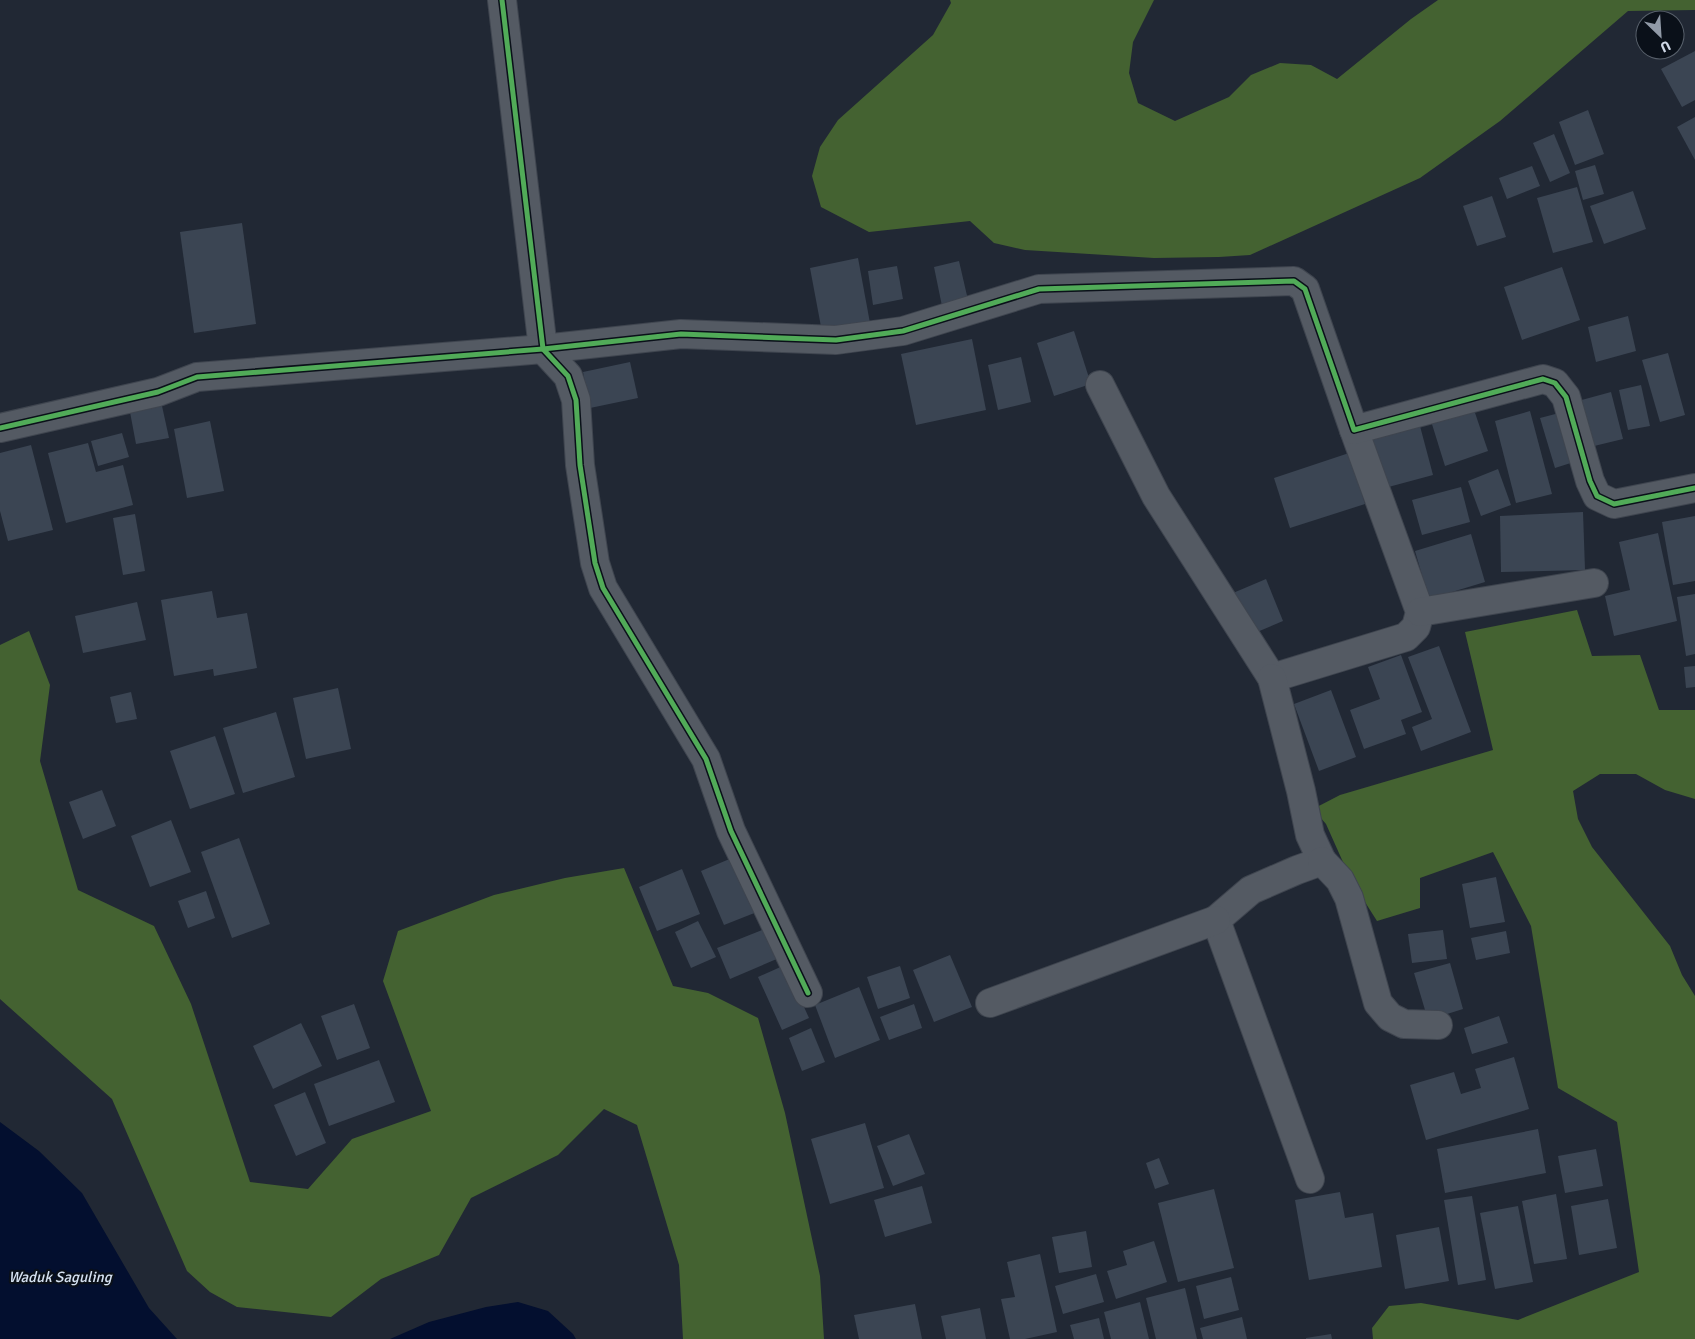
<svg xmlns="http://www.w3.org/2000/svg" width="1695" height="1339" font-family="Signika,sans-serif">
  <style>
    .forest { fill: #446231 }
    .water { fill: #030f2f }
    .building { fill: #3b4553 }
    .lines { fill: none; stroke-linecap: round; stroke-linejoin: round }
    .minor-casing { stroke: #3f454f; stroke-width: 30 }
    .minor { stroke: #545a63; stroke-width: 28 }
    .cycleway-casing { stroke: #0a1019; stroke-width: 8 }
    .cycleway { stroke: #51ab58; stroke-width: 5 }
    .labels { text-anchor: middle; stroke-width: 4.5; stroke-linejoin: round; paint-order: stroke }
    .water-label { font-size: 15px; font-style: italic; fill: #d6e2f2; stroke: #0a1019 }
  </style>
  <rect width="100%" height="100%" fill="#212834"/>
  <g class="forest">
    <polygon points="950,0 1154,0 1133,42 1129,73 1138,103 1175,121 1229,97 1251,75 1280,63 1311,65 1337,79 1411,19 1438,0 1695,0 1695,10 1628,11 1500,121 1420,178 1250,255 1219,257 1154,258 1025,250 994,243 970,221 869,232 821,207 812,176 820,147 838,120 933,35 951,3"/>
    <polygon points="1577,610 1592,656 1640,655 1659,710 1695,710 1695,799 1665,790 1636,774 1600,774 1573,791 1578,819 1592,847 1670,946 1682,975 1695,996 1695,1339 1373,1339 1372,1328 1389,1306 1421,1303 1518,1320 1639,1272 1617,1122 1558,1088 1531,926 1493,852 1420,878 1420,908 1377,921 1351,880 1326,824 1313,809 1340,795 1493,750 1465,632"/>
    <polygon points="29,631 50,685 40,761 78,890 154,926 191,1004 250,1182 308,1189 352,1139 431,1111 383,981 398,931 494,895 565,878 624,868 673,986 708,993 758,1018 785,1113 820,1276 824,1339 683,1339 679,1265 637,1125 604,1109 558,1155 471,1198 439,1255 381,1279 331,1317 237,1307 210,1292 187,1271 112,1099 0,999 0,645"/>
  </g>
  <g class="water">
    <polygon points="0,1122 39,1151 82,1193 149,1308 177,1339 0,1339"/>
    <polygon points="518,1302 548,1311 573,1334 576,1339 390,1339 429,1322 486,1307"/>
  </g>
  <g class="building">
    <polygon points="1695,51 1695,100 1682,107 1661,69"/>
    <polygon points="1588,110 1604,154 1575,165 1559,122"/>
    <polygon points="1695,117 1695,160 1677,127"/>
    <polygon points="1554,134 1570,173 1550,182 1533,143"/>
    <polygon points="1595,165 1604,194 1583,200 1575,171"/>
    <polygon points="1532,166 1540,186 1507,199 1499,178"/>
    <polygon points="1577,187 1593,242 1553,253 1537,198"/>
    <polygon points="1633,191 1646,229 1604,244 1590,206"/>
    <polygon points="1492,196 1506,237 1477,246 1463,206"/>
    <polygon points="242,223 256,324 194,333 180,232"/>
    <polygon points="858,258 870,323 822,332 810,268"/>
    <polygon points="959,261 968,300 942,306 934,267"/>
    <polygon points="897,266 903,299 873,305 868,271"/>
    <polygon points="1562,267 1580,320 1522,340 1504,287"/>
    <polygon points="1628,316 1636,351 1596,362 1588,327"/>
    <polygon points="1074,331 1091,384 1054,396 1037,343"/>
    <polygon points="972,339 986,410 916,425 901,354"/>
    <polygon points="1668,353 1685,415 1660,422 1642,360"/>
    <polygon points="1021,357 1031,402 998,410 988,365"/>
    <polygon points="630,362 638,398 590,408 583,372"/>
    <polygon points="1641,385 1650,426 1628,430 1619,390"/>
    <polygon points="1611,392 1623,439 1590,447 1578,401"/>
    <polygon points="162,406 169,438 136,444 130,412"/>
    <polygon points="1473,407 1488,451 1445,466 1431,421"/>
    <polygon points="1530,411 1552,494 1516,503 1495,421"/>
    <polygon points="1563,412 1577,461 1555,468 1540,418"/>
    <polygon points="210,421 224,491 187,498 174,429"/>
    <polygon points="1420,426 1433,475 1381,489 1367,440"/>
    <polygon points="122,433 129,457 98,466 91,441"/>
    <polygon points="88,443 96,472 123,465 133,505 66,523 48,453"/>
    <polygon points="31,445 53,530 8,541 0,511 0,453"/>
    <polygon points="1349,453 1365,504 1290,528 1274,478"/>
    <polygon points="1498,469 1511,505 1481,516 1468,481"/>
    <polygon points="1461,487 1470,522 1422,535 1412,500"/>
    <polygon points="1583,512 1585,570 1501,572 1500,516"/>
    <polygon points="135,514 145,571 123,575 113,518"/>
    <polygon points="1695,516 1695,581 1673,585 1662,522"/>
    <polygon points="1658,533 1677,621 1614,636 1605,596 1630,590 1619,542"/>
    <polygon points="1471,534 1485,582 1429,599 1415,551"/>
    <polygon points="1266,579 1283,621 1250,635 1233,593"/>
    <polygon points="212,591 217,618 247,613 257,668 214,676 213,669 174,676 161,600"/>
    <polygon points="1695,594 1695,654 1686,656 1677,597"/>
    <polygon points="137,602 146,640 83,653 75,616"/>
    <polygon points="1439,646 1471,732 1421,751 1412,727 1432,719 1408,657"/>
    <polygon points="1401,655 1422,712 1401,720 1406,734 1364,749 1350,710 1380,699 1368,667"/>
    <polygon points="1695,666 1695,687 1686,688 1684,667"/>
    <polygon points="338,688 351,749 306,759 293,698"/>
    <polygon points="1331,690 1356,757 1319,771 1294,704"/>
    <polygon points="131,692 137,719 116,723 110,697"/>
    <polygon points="276,712 295,777 243,793 223,728"/>
    <polygon points="215,736 235,794 190,809 170,751"/>
    <polygon points="102,790 116,826 83,839 69,802"/>
    <polygon points="171,820 191,872 150,887 131,836"/>
    <polygon points="239,838 270,924 232,938 201,852"/>
    <polygon points="739,855 762,910 724,925 701,871"/>
    <polygon points="682,869 700,914 657,931 639,887"/>
    <polygon points="1496,877 1505,922 1470,928 1462,884"/>
    <polygon points="206,891 215,918 188,928 178,901"/>
    <polygon points="698,921 716,957 691,968 675,932"/>
    <polygon points="767,928 779,958 730,979 717,948"/>
    <polygon points="1443,930 1447,959 1412,963 1408,934"/>
    <polygon points="1506,931 1510,953 1476,960 1471,938"/>
    <polygon points="950,955 972,1007 934,1022 913,970"/>
    <polygon points="1450,963 1463,1009 1428,1020 1414,973"/>
    <polygon points="785,965 809,1018 782,1030 758,977"/>
    <polygon points="900,966 910,998 878,1009 867,977"/>
    <polygon points="859,987 880,1040 835,1058 815,1005"/>
    <polygon points="354,1004 370,1048 337,1060 321,1016"/>
    <polygon points="914,1004 922,1028 889,1040 880,1017"/>
    <polygon points="1499,1016 1508,1043 1472,1054 1464,1028"/>
    <polygon points="301,1023 322,1066 273,1089 253,1046"/>
    <polygon points="811,1028 825,1062 802,1071 789,1038"/>
    <polygon points="1514,1057 1529,1109 1426,1140 1410,1085 1454,1072 1461,1094 1481,1088 1475,1069"/>
    <polygon points="379,1060 395,1102 329,1126 314,1084"/>
    <polygon points="305,1092 326,1143 296,1156 274,1105"/>
    <polygon points="865,1123 884,1188 830,1204 811,1139"/>
    <polygon points="1538,1129 1546,1173 1445,1193 1437,1149"/>
    <polygon points="909,1134 925,1174 893,1186 877,1146"/>
    <polygon points="1596,1149 1603,1186 1565,1193 1558,1156"/>
    <polygon points="1159,1158 1169,1184 1155,1189 1146,1163"/>
    <polygon points="922,1186 932,1223 885,1237 874,1200"/>
    <polygon points="1214,1189 1234,1268 1178,1282 1158,1203"/>
    <polygon points="1340,1192 1345,1218 1373,1213 1382,1267 1309,1280 1295,1200"/>
    <polygon points="1556,1194 1567,1259 1534,1264 1522,1201"/>
    <polygon points="1472,1196 1486,1280 1458,1285 1444,1200"/>
    <polygon points="1608,1199 1617,1248 1579,1255 1571,1206"/>
    <polygon points="1518,1206 1533,1282 1495,1289 1480,1213"/>
    <polygon points="1439,1227 1449,1281 1405,1289 1396,1235"/>
    <polygon points="1086,1231 1092,1267 1059,1273 1052,1237"/>
    <polygon points="1154,1241 1167,1282 1116,1299 1107,1271 1127,1265 1123,1251"/>
    <polygon points="1040,1254 1057,1332 1025,1339 1010,1339 1001,1299 1015,1297 1007,1262"/>
    <polygon points="1096,1274 1104,1302 1063,1314 1055,1286"/>
    <polygon points="1231,1277 1239,1310 1204,1319 1196,1286"/>
    <polygon points="1185,1288 1197,1339 1156,1339 1146,1298"/>
    <polygon points="1140,1302 1149,1339 1111,1339 1104,1312"/>
    <polygon points="915,1304 922,1339 859,1339 854,1315"/>
    <polygon points="980,1308 986,1339 946,1339 941,1316"/>
    <polygon points="1242,1317 1247,1339 1203,1339 1200,1328"/>
    <polygon points="1099,1318 1104,1339 1074,1339 1070,1325"/>
    <polygon points="1331,1334 1332,1339 1306,1339 1306,1338"/>
  </g>
  <g class="lines">
    <defs>
      <g id="minor">
        <polyline points="502,0 543,349 568,376 576,400 580,465 595,563 603,588 706,759 731,831 808,993"/>
        <polyline points="1100,385 1156,496 1272,678 1406,637 1416,627 1420,612 1354,430"/>
        <polyline points="0,428 158,392 197,377 543,349 681,334 836,340 903,331 1039,289 1294,281 1305,289 1354,430 1543,379 1555,383 1566,397 1590,481 1597,496 1614,504 1695,488"/>
        <polyline points="1420,612 1594,583"/>
        <polyline points="1272,678 1301,791 1310,835 1322,861 1297,870 1251,890 1216,920 1310,1179"/>
        <polyline points="1322,861 1340,880 1349,898 1378,1003 1390,1017 1404,1024 1438,1025"/>
        <polyline points="990,1003 1216,920"/>
      </g>
    </defs>
    <use href="#minor" class="minor-casing"/>
    <use href="#minor" class="minor"/>
    <defs>
      <g id="cycleway">
        <polyline points="502,0 543,349 568,376 576,400 580,465 595,563 603,588 706,759 731,831 808,993"/>
        <polyline points="0,428 158,392 197,377 543,349 681,334 836,340 903,331 1039,289 1294,281 1305,289 1354,430 1543,379 1555,383 1566,397 1590,481 1597,496 1614,504 1695,488"/>
      </g>
    </defs>
    <use href="#cycleway" class="cycleway-casing"/>
    <use href="#cycleway" class="cycleway"/>
  </g>
  <g class="labels">
    <g class="water-label">
      <text x="60" y="1282">Waduk Saguling</text>
    </g>
  </g>
  <g transform="translate(1660 35) rotate(155)"><circle r="24" fill="#0a1019" stroke="#58606b"/>
  <path d="M0-4L9 19L0 12L-9 19Z" fill="#919aa7"/>
  <text y="-8" font-size="14" font-weight="bold" text-anchor="middle" fill="#ced7e5">U</text>
  </g>
</svg>
